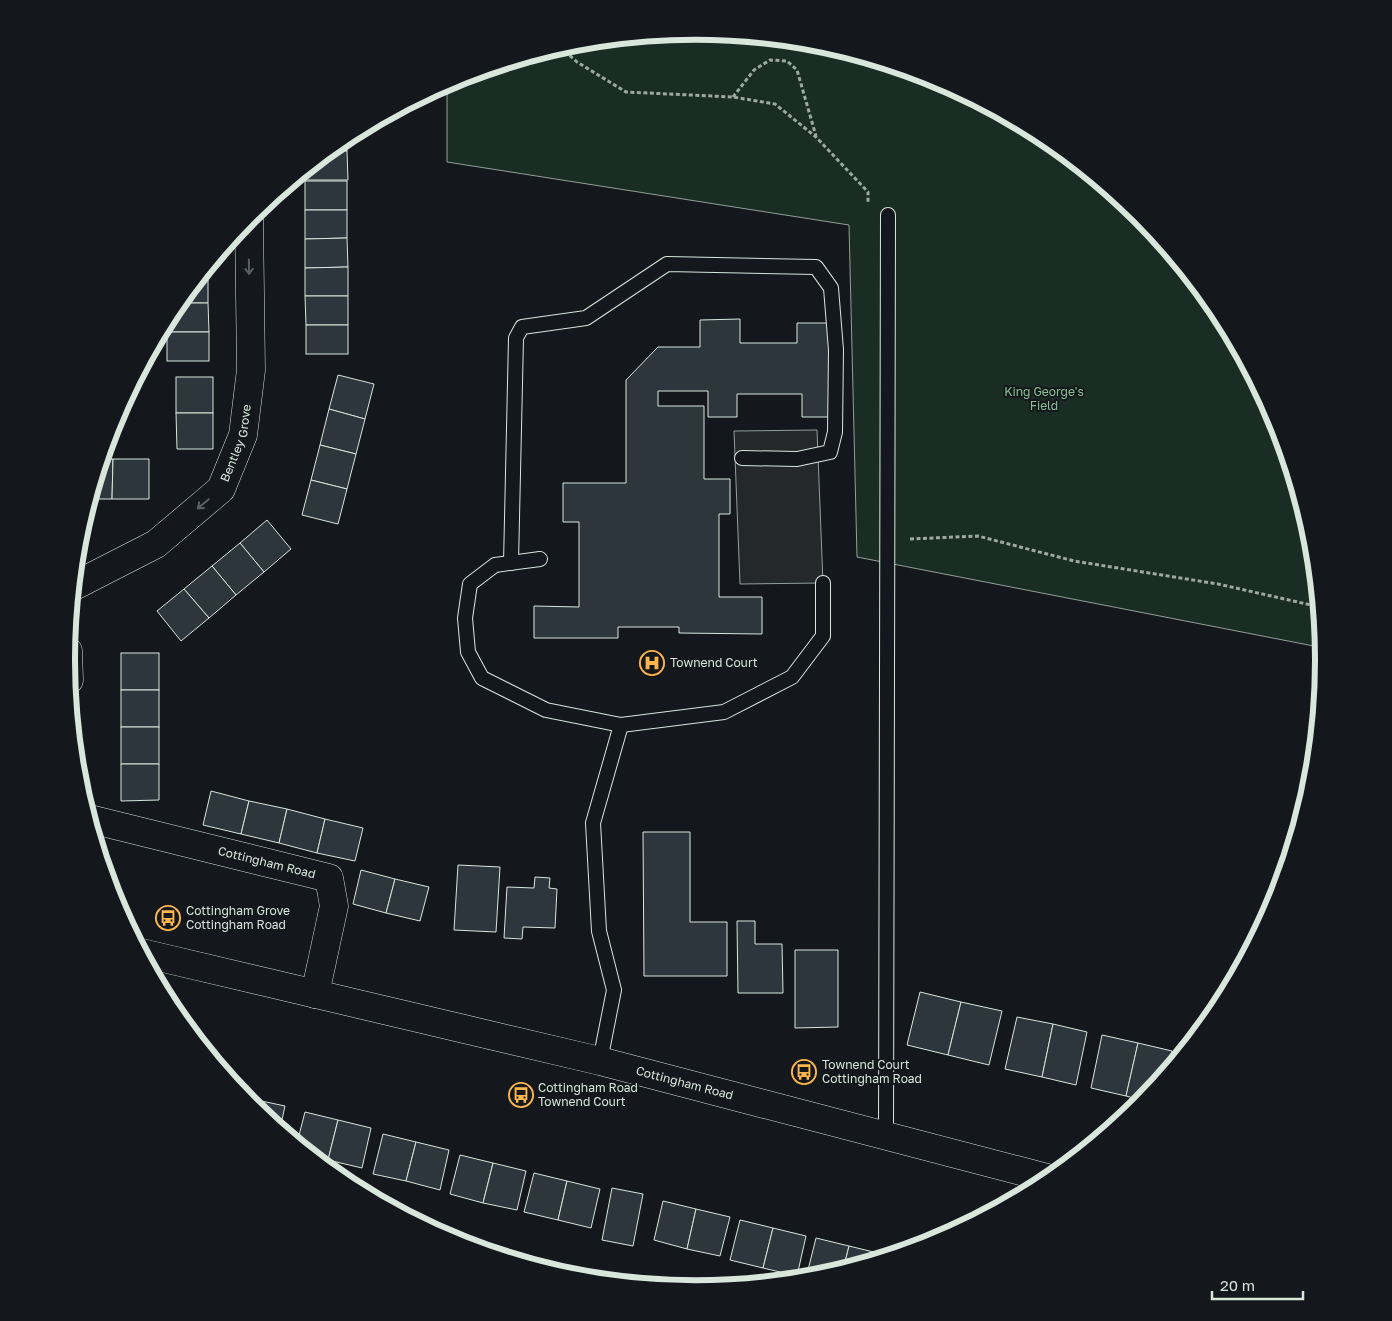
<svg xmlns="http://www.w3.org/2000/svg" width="1392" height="1321" font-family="'Golos Text',sans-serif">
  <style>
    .green { fill: #1a2d24; stroke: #939e99 }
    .parking { fill: #24282b; stroke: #939e99 }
    .building { fill: #2c363c; stroke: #d8e6dc }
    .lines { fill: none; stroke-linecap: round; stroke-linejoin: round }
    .lane-casing { stroke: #d8e6dc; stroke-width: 16 }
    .street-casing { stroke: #d8e6dc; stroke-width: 29 }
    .secondary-casing { stroke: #d8e6dc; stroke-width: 29 }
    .path { stroke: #9da8a2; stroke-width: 3; stroke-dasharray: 4 2.5; stroke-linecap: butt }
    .lane { stroke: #14181c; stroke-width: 14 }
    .street { stroke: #14181c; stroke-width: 28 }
    .secondary { stroke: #14181c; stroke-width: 28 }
    .oneway { stroke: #59605f }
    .labels { text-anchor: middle; stroke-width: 4; stroke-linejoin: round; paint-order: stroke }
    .park-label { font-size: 12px; fill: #8ac095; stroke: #14181c }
    .street-label { font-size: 12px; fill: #d8e6dc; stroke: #14181c }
    .poi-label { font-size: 12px; fill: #d8e6dc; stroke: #14181c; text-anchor: start }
    .rim { fill: none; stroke: #d8e6dc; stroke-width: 6 }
  </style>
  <rect width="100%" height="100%" fill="#14181c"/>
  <polygon class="green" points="696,31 819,43 937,79 1046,137 1141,216 1219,311 1277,420 1313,538 1324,648 857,557 849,225 447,162 447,84 455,79 574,43"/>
  <polygon class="parking" points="817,430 823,583 740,584 734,431"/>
  <g class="building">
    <polygon points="347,137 347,151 330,151"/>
    <polygon points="330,151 347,151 348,180 305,180 305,171"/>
    <rect x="305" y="181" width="42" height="29"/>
    <polygon points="305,210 347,210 347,238 305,239"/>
    <polygon points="347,238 348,267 305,268 305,239"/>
    <polygon points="348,267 348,296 305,296 305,268"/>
    <polygon points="203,274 208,274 208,303 179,303"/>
    <polygon points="305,296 348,296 348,325 306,325"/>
    <polygon points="179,303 208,303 209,332 167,332 166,323"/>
    <polygon points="740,319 740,343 797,343 797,323 833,323 833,417 802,417 802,394 737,394 737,417 708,417 708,391 658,391 658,406 704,406 704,479 730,479 730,514 719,514 719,597 762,597 762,634 679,633 679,627 618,627 618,638 534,638 534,606 579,607 579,522 563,522 563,483 626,483 626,380 658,347 700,347 700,320"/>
    <rect x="306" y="325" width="42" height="29"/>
    <rect x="167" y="332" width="42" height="29"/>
    <polygon points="338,375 374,384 365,419 329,409"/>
    <rect x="176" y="377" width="37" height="36"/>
    <polygon points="329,409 365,419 356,454 320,445"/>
    <polygon points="176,413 213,413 213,449 177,449"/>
    <polygon points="320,445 356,454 347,489 311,480"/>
    <polygon points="103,459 113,459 112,499 91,499"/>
    <polygon points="113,459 149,459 149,499 112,499"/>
    <polygon points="311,480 347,489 338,524 302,515"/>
    <polygon points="267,520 291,549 264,572 240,543"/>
    <polygon points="240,543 264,572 236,595 212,566"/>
    <polygon points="212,566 236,595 209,618 184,589"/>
    <polygon points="184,589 209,618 181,641 157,611"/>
    <rect x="121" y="653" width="38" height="37"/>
    <rect x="121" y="690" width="38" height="37"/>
    <rect x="121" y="727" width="38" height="37"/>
    <polygon points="121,764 159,764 159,800 121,801"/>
    <polygon points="211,791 249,801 241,834 203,825"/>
    <polygon points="249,801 287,809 279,843 241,834"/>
    <polygon points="287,809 325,819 317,853 279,843"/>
    <polygon points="325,819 363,828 355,861 317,853"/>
    <polygon points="643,832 690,832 690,922 727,922 727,976 644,976"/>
    <polygon points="458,865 500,867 496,932 454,930"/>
    <polygon points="361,870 395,879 386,913 353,904"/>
    <polygon points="535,877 550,878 549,888 557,889 555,928 523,927 522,939 504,938 507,887 534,888"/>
    <polygon points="395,879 429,887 420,921 386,913"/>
    <polygon points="737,921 755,921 755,944 782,944 783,993 738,993"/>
    <polygon points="795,950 838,950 838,1027 795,1028"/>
    <polygon points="920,992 961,1002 948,1055 907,1045"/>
    <polygon points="961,1002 1002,1011 989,1065 948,1055"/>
    <polygon points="1017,1017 1053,1024 1042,1077 1005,1069"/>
    <polygon points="1053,1024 1087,1032 1076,1085 1042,1077"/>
    <polygon points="1102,1035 1138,1043 1126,1096 1091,1088"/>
    <polygon points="1138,1043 1172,1051 1167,1073 1145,1101 1126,1096"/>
    <polygon points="252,1099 285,1106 280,1129 251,1105"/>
    <polygon points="305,1112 338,1120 328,1160 313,1156 297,1143"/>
    <polygon points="338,1120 371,1128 362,1168 328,1160"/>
    <polygon points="383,1134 416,1142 406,1181 373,1174"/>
    <polygon points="416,1142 449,1150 440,1190 406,1181"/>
    <polygon points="460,1155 493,1163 483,1203 450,1194"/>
    <polygon points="493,1163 526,1171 517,1210 483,1203"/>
    <polygon points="534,1173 567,1181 558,1220 524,1212"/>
    <polygon points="567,1181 600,1189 591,1228 558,1220"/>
    <polygon points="612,1188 643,1194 633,1246 602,1240"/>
    <polygon points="663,1201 696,1209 687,1249 654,1240"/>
    <polygon points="696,1209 730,1217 720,1256 687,1249"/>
    <polygon points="740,1220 773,1228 763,1268 730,1260"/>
    <polygon points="773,1228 806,1236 797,1276 763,1268"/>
    <polygon points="816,1238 849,1246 843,1270 818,1278 806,1278"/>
    <polygon points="849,1246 882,1254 881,1259 843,1270"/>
  </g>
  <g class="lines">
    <defs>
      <g id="lane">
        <polyline points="540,559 495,565 470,584 465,618 468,652 482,678 546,710 621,725 724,712 792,677 823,636 823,583"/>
        <polyline points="511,563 516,338 522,327 586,318 667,264 816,267 831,288 836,350 835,432 830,452 797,459 742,458"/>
        <polyline points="600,1061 614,990 599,931 593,823 621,725"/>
        <polyline points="886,1136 888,215"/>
      </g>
      <g id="street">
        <path id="s1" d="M74 586 156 544 221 489 243 435 251 370 249 218"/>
        <polyline points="68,651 69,680"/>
        <path id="s2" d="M90 819 329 878 334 906 315 994"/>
      </g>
      <g id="secondary">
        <path id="s3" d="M142 953 600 1061 1051 1179"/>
      </g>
    </defs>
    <use href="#lane" class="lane-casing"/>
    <use href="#street" class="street-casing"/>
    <use href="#secondary" class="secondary-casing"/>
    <g class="path">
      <polyline points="560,47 577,62 626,92 733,97 775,104 816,137 868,192 868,202"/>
      <polyline points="733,97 754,70 770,60 787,61 797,70 816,136"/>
      <polyline points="910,539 978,536 1074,561 1218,584 1320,607"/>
    </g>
    <use href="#lane" class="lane"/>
    <use href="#street" class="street"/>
    <use href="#secondary" class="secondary"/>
  </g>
  <defs><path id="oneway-shaft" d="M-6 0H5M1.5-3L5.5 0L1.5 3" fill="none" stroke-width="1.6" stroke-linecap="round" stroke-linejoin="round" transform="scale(1.25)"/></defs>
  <g class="oneway">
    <use href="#oneway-shaft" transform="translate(249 267) rotate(89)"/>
    <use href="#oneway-shaft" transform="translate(203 504) rotate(140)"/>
  </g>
  <defs>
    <symbol id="hospital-ring" viewBox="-11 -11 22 22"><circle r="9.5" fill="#14181c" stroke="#ffb74d" stroke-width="1.5"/><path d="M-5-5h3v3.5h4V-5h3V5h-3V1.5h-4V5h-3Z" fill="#ffb74d"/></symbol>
    <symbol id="bus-ring" viewBox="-11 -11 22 22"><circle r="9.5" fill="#14181c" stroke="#ffb74d" stroke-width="1.5"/><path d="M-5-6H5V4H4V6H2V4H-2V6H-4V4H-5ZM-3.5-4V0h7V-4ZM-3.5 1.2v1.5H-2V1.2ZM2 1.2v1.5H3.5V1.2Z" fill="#ffb74d"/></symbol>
  </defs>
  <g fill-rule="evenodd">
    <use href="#hospital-ring" x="638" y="649" width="28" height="28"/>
    <use href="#bus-ring" x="154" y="904" width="28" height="28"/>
    <use href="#bus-ring" x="790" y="1058" width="28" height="28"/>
    <use href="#bus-ring" x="507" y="1081" width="28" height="28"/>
  </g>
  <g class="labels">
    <g class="park-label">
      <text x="1044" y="396">King George's<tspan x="1044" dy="14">Field</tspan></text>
    </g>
    <g class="street-label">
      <text dy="4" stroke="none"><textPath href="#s1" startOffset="226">Bentley Grove</textPath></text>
      <text dy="4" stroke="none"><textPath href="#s2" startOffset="182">Cottingham Road</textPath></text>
      <text dy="4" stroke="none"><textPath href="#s3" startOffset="558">Cottingham Road</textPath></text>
    </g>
    <g class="poi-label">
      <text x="670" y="667">Townend Court</text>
      <text x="186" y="915">Cottingham Grove<tspan x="186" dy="14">Cottingham Road</tspan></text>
      <text x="822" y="1069">Townend Court<tspan x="822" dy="14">Cottingham Road</tspan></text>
      <text x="538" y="1092">Cottingham Road<tspan x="538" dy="14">Townend Court</tspan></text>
    </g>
  </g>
  <path d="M0 0H1392V1321H0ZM75 660a620 620 0 1 1 1240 0a620 620 0 1 1-1240 0Z" fill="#14181c" fill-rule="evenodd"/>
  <path class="rim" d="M75 660a620 620 0 1 1 1240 0a620 620 0 1 1-1240 0Z"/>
  <path d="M1212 1291v8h91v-8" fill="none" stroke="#d8e6dc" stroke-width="2.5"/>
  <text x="1220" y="1291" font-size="15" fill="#d8e6dc" stroke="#14181c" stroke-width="4" paint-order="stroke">20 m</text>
</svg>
